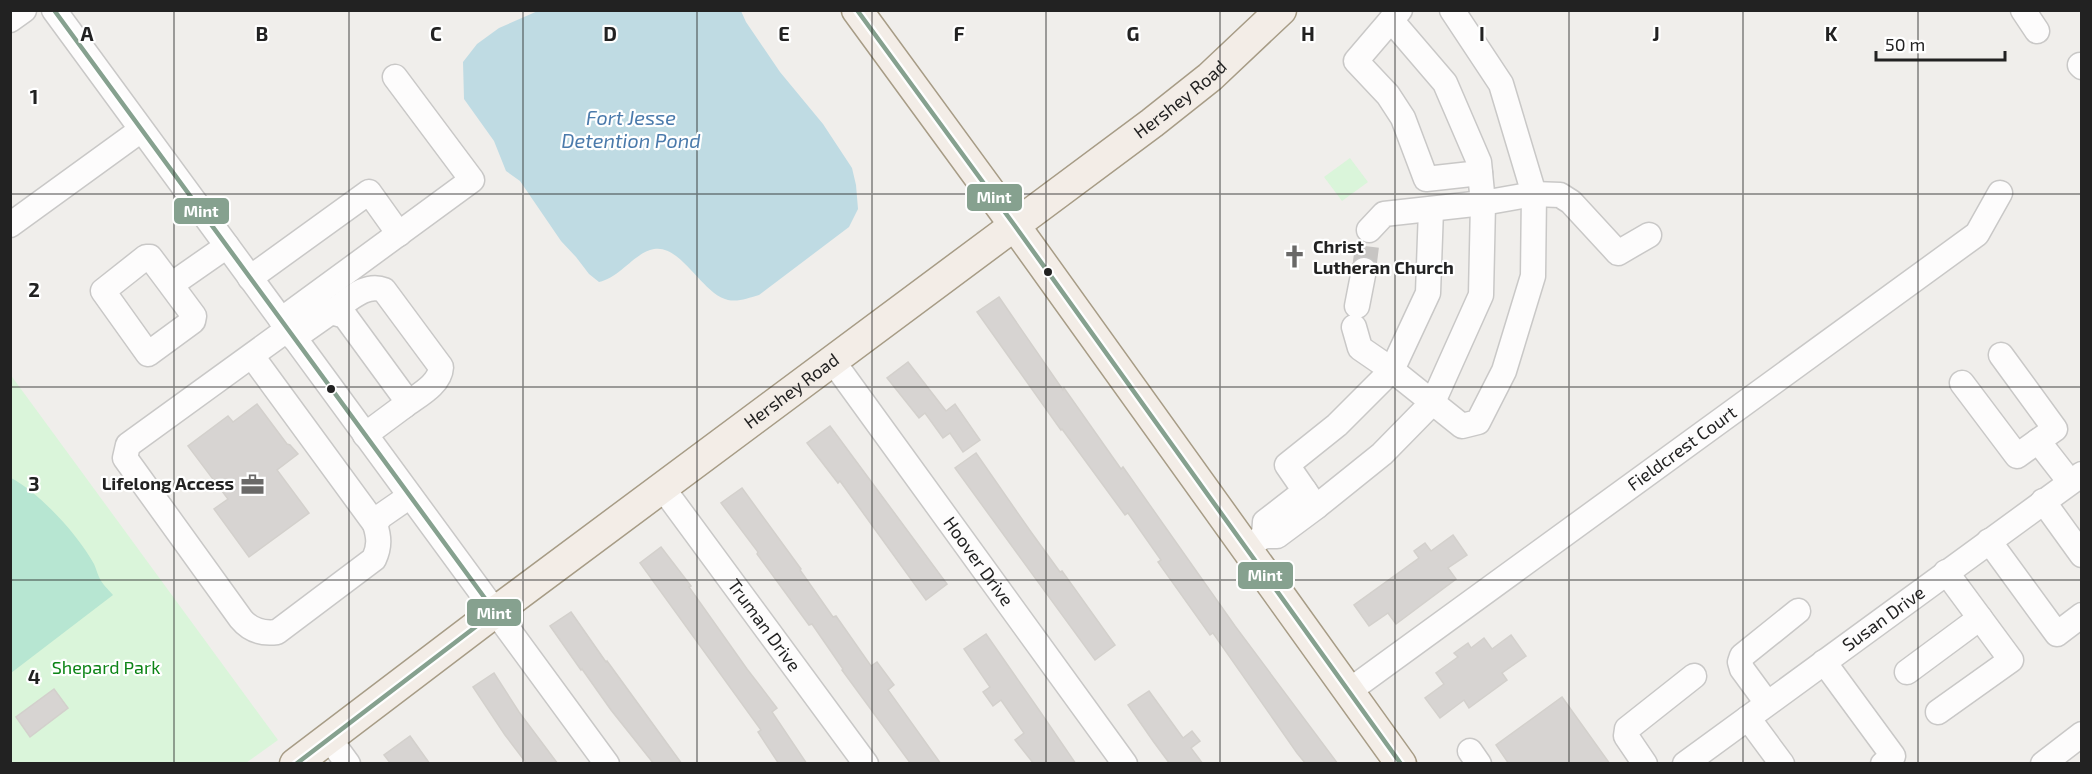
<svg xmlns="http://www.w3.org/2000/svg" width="2092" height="774" font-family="'Exo 2',sans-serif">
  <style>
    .park { fill: #daf5da }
    .pitch { fill: #b7e6d2 }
    .water { fill: #bfdbe3 }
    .building { fill: #d7d4d2; stroke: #d3d0cc; stroke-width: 1.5 }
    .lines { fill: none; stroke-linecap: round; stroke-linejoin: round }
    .minor-tunnel { stroke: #c7c5c3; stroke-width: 24; stroke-dasharray: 24 12; stroke-linecap: butt }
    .minor-casing { stroke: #c9c8c7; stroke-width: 27 }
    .major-casing { stroke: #a79c86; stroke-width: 33 }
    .minor { stroke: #fdfcfc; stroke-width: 24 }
    .major { stroke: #f3ede7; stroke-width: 30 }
    .bus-1-casing { stroke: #fff; stroke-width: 9 }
    .bus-1 { stroke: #86a18f; stroke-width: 4.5 }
    .grid { fill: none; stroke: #222; stroke-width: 1.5; stroke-opacity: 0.55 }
    .bus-dot { fill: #222; stroke: #fff; stroke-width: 2 }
    .labels { text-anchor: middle; stroke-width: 4.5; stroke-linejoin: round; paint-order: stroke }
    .street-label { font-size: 18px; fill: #222; stroke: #fff }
    .poi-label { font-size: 18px; font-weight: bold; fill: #222; stroke: #fff; text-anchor: start }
    .park-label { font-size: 18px; fill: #0c8416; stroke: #fff }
    .water-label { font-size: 20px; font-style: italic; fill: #4a7aab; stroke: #fff }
    .grid-label { font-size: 20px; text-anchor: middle; font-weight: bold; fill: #222; stroke: #fff; stroke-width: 4.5; stroke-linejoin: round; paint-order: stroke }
    .line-badge { stroke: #fff; stroke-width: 2 }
    .badge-label { font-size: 16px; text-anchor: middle; font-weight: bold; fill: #fff }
  </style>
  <rect width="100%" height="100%" fill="#f0eeeb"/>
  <g class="park">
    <polygon points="1350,158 1368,182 1342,201 1324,177"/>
    <polygon points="10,374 278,740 246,763 11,763"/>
  </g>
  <path class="pitch" d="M11 478C39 492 79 536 94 564 96 568 97 573 99 577 102 584 108 589 113 595L11 673Z"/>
  <path class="water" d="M540 10 741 11 746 22 780 72 823 124 852 168 856 185 858 209 849 227 759 295C748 298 739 302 728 300 702 294 681 244 654 249 635 252 621 277 599 282L589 274 576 257 561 241 520 181 506 171 494 141 464 99 463 62 477 44 499 28Z"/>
  <g class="building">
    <polygon points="999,297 1063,390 1064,388 1121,469 1123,467 1235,626 1338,764 1306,764 1297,753 1213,633 1210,635 1158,562 1161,560 1128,513 1125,515 1062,429 1061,430 977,312"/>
    <polygon points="908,362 946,411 955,404 980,440 963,452 950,433 943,438 925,413 919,418 887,378"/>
    <polygon points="257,404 287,444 290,445 298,454 277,470 309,513 249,557 214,509 228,499 188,446 228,416 233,422"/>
    <polygon points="830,426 947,584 926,600 840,481 838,483 807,443"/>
    <polygon points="976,453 1031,532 1060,572 1062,571 1115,645 1095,660 955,468"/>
    <polygon points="742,488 801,569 800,570 833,617 836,616 871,666 877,662 894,685 888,690 941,764 911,764 842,670 843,669 812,624 809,625 757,554 758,552 721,503"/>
    <polygon points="1453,535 1467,555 1448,568 1456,579 1396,624 1388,613 1369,626 1354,605 1419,558 1414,551 1425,543 1431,551"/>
    <polygon points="661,547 691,586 689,587 747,669 777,708 772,712 807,764 779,764 758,732 761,730 640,563"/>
    <polygon points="571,612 606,662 607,661 682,764 654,764 611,710 582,669 581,670 550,626"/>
    <polygon points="986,634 1039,710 1076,764 1034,764 1015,740 1024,733 1001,700 993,706 983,692 990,687 964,649"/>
    <polygon points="1511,635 1526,656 1502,673 1507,680 1469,708 1464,700 1440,718 1425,698 1444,684 1436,673 1458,657 1454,653 1468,643 1471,648 1484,638 1492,649"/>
    <polygon points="494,673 519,712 558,764 527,764 505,735 473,687"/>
    <polygon points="54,689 68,708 30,737 16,717"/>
    <polygon points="1149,691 1183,738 1192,731 1200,741 1191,748 1203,764 1170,764 1153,741 1128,705"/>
    <polygon points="1562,697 1610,764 1509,764 1496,745"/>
    <polygon points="410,736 430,764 391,764 384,755"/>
  </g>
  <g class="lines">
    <polyline class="minor-tunnel" points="1364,270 1369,230"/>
    <defs>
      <g id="minor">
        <polyline points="54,10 607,764"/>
        <polyline points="2023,10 2037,31"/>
        <polyline points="10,20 24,10"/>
        <polyline points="1391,20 1356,61 1388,95 1403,118 1426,179 1480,173"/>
        <polyline points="2080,65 2082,67"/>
        <polyline points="10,225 141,130"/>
        <polyline points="1369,230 1384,214 1483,203 1534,194 1560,195 1571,202 1618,253 1649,235"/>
        <polyline points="250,278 369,192 399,234"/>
        <polyline points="171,285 150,257 146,257 103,291 148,354 193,321 194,316 171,285 227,246"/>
        <polyline points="1357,306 1364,270"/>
        <path d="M331 312C347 302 365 282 384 290L441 367C440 385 417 396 404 406"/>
        <polyline points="281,320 472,180 395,77"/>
        <polyline points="1354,327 1360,348 1392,370 1462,426 1478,422 1504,371 1533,276 1534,194 1501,84 1452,10"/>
        <path d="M288 329 128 445 125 458 241 619C250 630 262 634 277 632L374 559C380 546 379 537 375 524L381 516 410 496"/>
        <polyline points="294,338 331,312 345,316 405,398 404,406 365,435"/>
        <polyline points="2001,355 2055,429 2038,441"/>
        <polyline points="252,356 375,524"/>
        <path id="s1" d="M832 360 1125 764"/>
        <polyline points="1962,383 2017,456 2038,441 2070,482"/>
        <path id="s2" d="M662 487 866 764"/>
        <polyline points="2043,501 2082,555"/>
        <polyline points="1316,507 1287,465 1337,425 1392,370 1428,293 1431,209"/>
        <polyline points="1264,536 1265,522 1305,491"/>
        <polyline points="1989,541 2057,634 2082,615"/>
        <polyline points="1246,548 1264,536 1277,536 1316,507 1382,454 1433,402 1481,295 1483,203 1479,162 1445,83 1391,20 1400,10"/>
        <polyline points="1824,662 1893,756 1883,764"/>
        <polyline points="1907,672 1980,618"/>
        <path id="s3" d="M1349 691 1977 234 2000 193"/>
        <polyline points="1767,703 1742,669 1740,662 1742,656 1798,611"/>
        <polyline points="1938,712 2011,660 1946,572"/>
        <polyline points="1748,718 1782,764"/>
        <polyline points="329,738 348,764"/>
        <polyline points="1470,751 1479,764"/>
        <polyline points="1645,764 1626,736 1627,729 1694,676"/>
        <path id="s4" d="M1685 764 2082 474"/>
        <polyline points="2043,764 2082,734"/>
      </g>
      <g id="major">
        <polyline points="857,10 1015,226 1401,764"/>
        <path id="s5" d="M295 764 495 612 1152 123 1210 77 1281 10"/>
      </g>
    </defs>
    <use href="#minor" class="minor-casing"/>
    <use href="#major" class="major-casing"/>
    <use href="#minor" class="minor"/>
    <use href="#major" class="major"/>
    <defs>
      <g id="bus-1">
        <polyline points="54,10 495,612 296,764"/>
        <polyline points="857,10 1015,226 1401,764"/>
      </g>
    </defs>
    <use href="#bus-1" class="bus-1-casing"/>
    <use href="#bus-1" class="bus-1"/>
  </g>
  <path class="grid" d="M174 10V764M349 10V764M523 10V764M697 10V764M872 10V764M1046 10V764M1220 10V764M1395 10V764M1569 10V764M1743 10V764M1918 10V764M10 194H2082M10 387H2082M10 580H2082"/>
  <defs>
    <symbol id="church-bare" viewBox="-9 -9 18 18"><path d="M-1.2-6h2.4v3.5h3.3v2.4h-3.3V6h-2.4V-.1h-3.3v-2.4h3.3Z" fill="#6a6968" stroke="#fff" stroke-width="2.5" paint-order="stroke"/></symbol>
    <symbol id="office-bare" viewBox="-9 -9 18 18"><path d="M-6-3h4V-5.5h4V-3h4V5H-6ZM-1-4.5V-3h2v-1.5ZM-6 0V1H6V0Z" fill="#6a6968" stroke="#fff" stroke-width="2.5" paint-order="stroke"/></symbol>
  </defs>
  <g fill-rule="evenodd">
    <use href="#church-bare" x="1278" y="240" width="33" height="33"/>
    <use href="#office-bare" x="236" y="468" width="33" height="33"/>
  </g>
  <g class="bus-dot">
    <circle cx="1048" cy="272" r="5"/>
    <circle cx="331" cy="389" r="5"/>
  </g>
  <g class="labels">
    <g class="street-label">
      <text dy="6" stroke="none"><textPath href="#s5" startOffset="1107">Hershey Road</textPath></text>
      <text dy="6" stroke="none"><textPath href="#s5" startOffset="621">Hershey Road</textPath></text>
      <text dy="6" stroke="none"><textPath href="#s3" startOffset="412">Fieldcrest Court</textPath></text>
      <text dy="6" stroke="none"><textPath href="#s1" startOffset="249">Hoover Drive</textPath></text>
      <text dy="6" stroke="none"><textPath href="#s4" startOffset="246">Susan Drive</textPath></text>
      <text dy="6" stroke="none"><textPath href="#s2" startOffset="172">Truman Drive</textPath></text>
    </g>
    <g class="poi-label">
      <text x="1313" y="253">Christ<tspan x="1313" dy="21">Lutheran Church</tspan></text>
      <text x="234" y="490" text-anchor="end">Lifelong Access</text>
    </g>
    <g class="park-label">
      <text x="106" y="674">Shepard Park</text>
    </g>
    <g class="water-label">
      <text x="631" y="125">Fort Jesse<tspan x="631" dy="23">Detention Pond</tspan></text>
    </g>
  </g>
  <g class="grid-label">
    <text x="87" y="41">A</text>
    <text x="262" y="41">B</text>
    <text x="436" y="41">C</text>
    <text x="610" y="41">D</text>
    <text x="784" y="41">E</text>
    <text x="959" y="41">F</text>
    <text x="1133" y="41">G</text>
    <text x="1308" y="41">H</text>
    <text x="1482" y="41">I</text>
    <text x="1656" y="41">J</text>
    <text x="1831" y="41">K</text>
    <text x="34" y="104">1</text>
    <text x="34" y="297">2</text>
    <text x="34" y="491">3</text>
    <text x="34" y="684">4</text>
  </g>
  <g class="line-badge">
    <rect x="966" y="183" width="57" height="29" rx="6" fill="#86a18f"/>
    <rect x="173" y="197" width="57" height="28" rx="6" fill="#86a18f"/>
    <rect x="1237" y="561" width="57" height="29" rx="6" fill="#86a18f"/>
    <rect x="466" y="598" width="56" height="29" rx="6" fill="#86a18f"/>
  </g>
  <g class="badge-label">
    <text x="994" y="203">Mint</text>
    <text x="201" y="217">Mint</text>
    <text x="1265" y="581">Mint</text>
    <text x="494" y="619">Mint</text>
  </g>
  <rect width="2092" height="774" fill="none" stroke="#222222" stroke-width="24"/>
  <path d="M1876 51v9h129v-9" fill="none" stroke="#222222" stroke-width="3"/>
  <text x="1885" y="51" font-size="18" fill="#222222" stroke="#ffffff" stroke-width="4.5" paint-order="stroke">50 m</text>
</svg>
